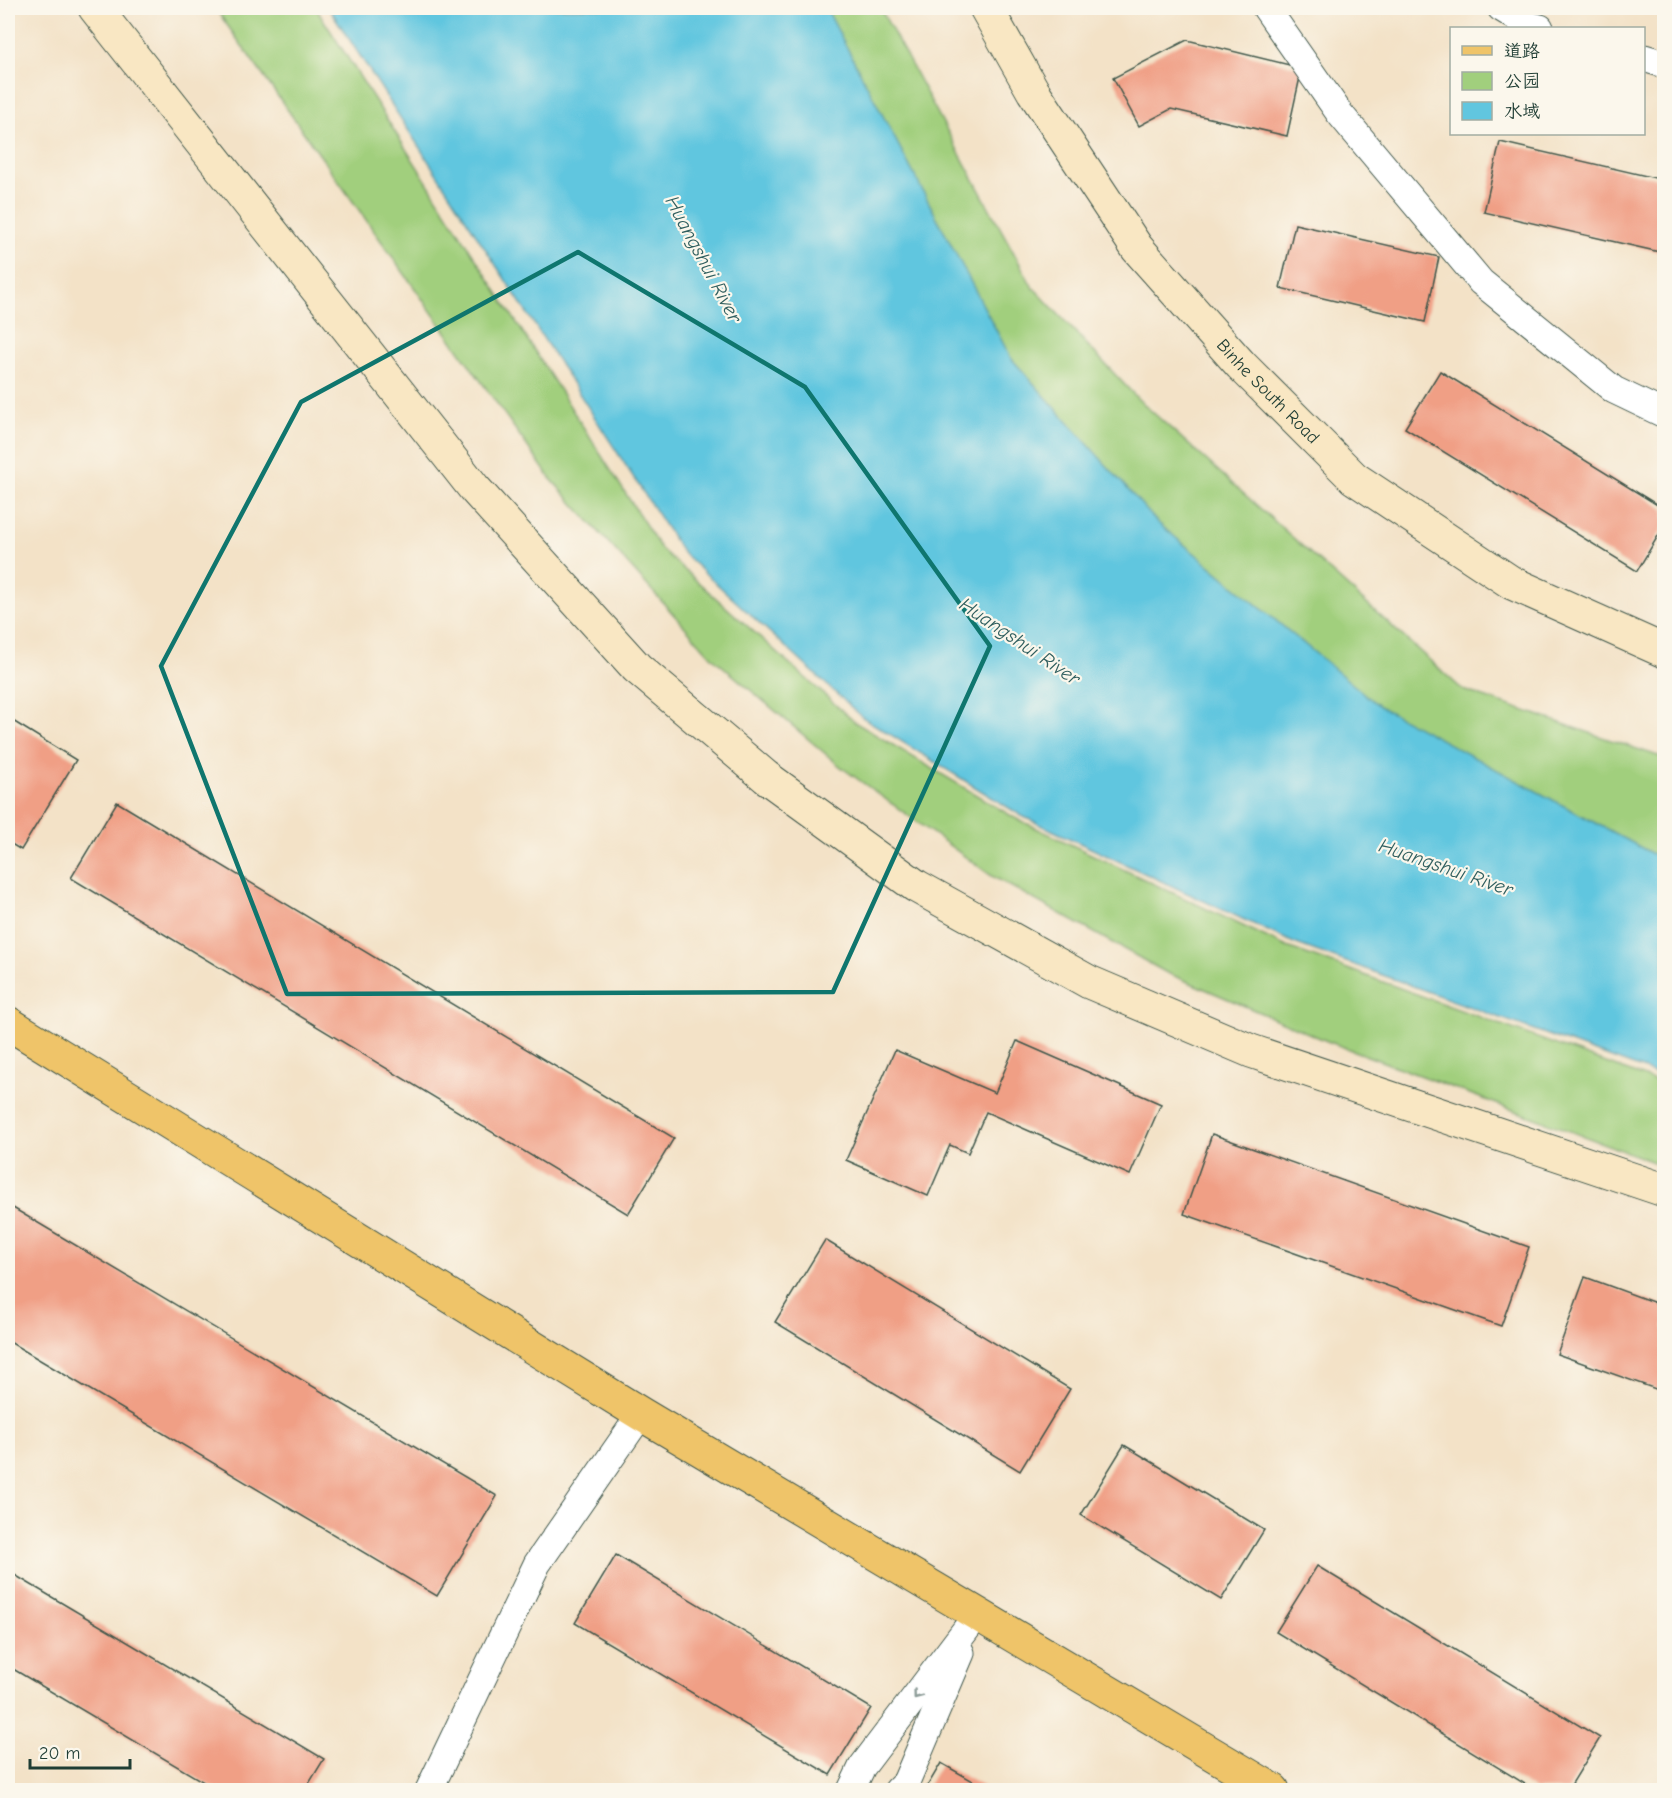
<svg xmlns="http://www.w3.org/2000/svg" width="1672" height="1798" font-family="'Comic Neue','LXGW WenKai TC',sans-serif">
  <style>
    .green { fill: #a1cf7d; stroke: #608658; stroke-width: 1.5 }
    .water { fill: #61c6df; stroke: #40828a; stroke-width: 1.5 }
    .building { fill: #f09f85 }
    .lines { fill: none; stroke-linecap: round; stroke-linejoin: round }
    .street-casing { stroke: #3f564a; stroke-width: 29 }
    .secondary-casing { stroke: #3f564a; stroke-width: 35 }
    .primary-casing { stroke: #3f564a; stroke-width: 35 }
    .street { stroke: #fff; stroke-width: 27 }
    .secondary { stroke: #f9e7c3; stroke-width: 33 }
    .primary { stroke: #efc469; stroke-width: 33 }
    .oneway { stroke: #8f9e9a }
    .marked { fill: none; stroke: #0f766e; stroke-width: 4.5; stroke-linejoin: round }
    .labels { text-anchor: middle; stroke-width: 4.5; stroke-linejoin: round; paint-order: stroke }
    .street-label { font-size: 18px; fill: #1f3d34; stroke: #fbf7ec }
    .water-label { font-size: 20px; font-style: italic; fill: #305f5f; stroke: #fbf7ec }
  </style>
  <rect width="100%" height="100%" fill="#fbf7ec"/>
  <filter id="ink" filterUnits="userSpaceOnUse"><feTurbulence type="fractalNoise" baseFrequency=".0167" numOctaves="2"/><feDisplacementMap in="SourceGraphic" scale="12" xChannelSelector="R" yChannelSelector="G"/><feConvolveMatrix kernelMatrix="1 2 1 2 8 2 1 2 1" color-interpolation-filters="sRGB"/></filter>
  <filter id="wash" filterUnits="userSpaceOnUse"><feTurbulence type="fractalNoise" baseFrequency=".008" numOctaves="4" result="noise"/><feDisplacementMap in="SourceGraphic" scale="24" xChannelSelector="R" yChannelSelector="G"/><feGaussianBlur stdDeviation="1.35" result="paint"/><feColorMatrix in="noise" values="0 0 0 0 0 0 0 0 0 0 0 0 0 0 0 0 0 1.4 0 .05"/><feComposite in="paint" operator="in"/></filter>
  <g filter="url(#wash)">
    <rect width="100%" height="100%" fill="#f3e2c7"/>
    <g class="green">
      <polygon points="215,8 316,8 661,549 856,723 1015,818 1287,947 1664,1084 1664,1166 1327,1041 1165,972 992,876 841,767 713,658 550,478"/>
      <polygon points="810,8 880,8 1032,286 1139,400 1463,690 1664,758 1664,879 1371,722 1149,538 1004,374"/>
    </g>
    <polygon class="water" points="329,8 826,8 1011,358 1157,522 1379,706 1664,860 1664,1077 1294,943 1022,816 862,717 682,552"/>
    <g id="blocks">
      <g class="building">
        <polygon points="1187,40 1302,68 1287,136 1171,109 1139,126 1113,78"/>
        <polygon points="1500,142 1664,180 1664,253 1484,212"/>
        <polygon points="1295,224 1439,257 1425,322 1280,288"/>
        <polygon points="1440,371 1664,509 1664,526 1637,571 1405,428"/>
        <polygon points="8,718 76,760 21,850 8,842"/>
        <polygon points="117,802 674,1138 628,1214 71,878"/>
        <polygon points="1017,1041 1161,1104 1130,1175 986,1112 968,1153 950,1145 928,1196 846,1160 895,1050 995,1093"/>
        <polygon points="1212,1134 1529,1247 1501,1326 1184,1214"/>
        <polygon points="8,1205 497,1496 437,1596 8,1341"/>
        <polygon points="825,1240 1070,1389 1020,1471 775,1322"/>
        <polygon points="1585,1277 1664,1306 1664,1392 1557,1354"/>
        <polygon points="1124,1445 1264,1530 1221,1600 1081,1515"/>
        <polygon points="616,1555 871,1708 830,1775 575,1623"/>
        <polygon points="1317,1566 1600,1738 1568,1790 1535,1790 1276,1632"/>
        <polygon points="8,1571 324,1759 305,1790 217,1790 8,1666"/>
        <polygon points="941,1763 989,1790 925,1790"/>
      </g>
    </g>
  </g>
  <g filter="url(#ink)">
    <use href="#blocks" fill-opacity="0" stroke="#3f564a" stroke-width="1.5"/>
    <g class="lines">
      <defs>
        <g id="street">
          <polyline points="1266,8 1340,114 1481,282 1614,390 1664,414"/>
          <polyline points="1501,8 1531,26 1540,28"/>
          <polyline points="1644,58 1664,64"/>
          <polyline points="429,1790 537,1564 641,1414"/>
          <polyline points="851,1790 862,1767 977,1615"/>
          <polyline points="898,1790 906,1782 961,1653"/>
        </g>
        <g id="secondary">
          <polyline points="95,8 474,488 637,668 766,777 916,886 1089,982 1251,1051 1664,1190"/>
          <path id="s1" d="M986 8 1033 91 1137 248 1241 365 1354 478 1512 583 1664 651"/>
        </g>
        <polyline id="primary" points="8,1023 641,1414 1273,1790"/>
      </defs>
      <use href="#street" class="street-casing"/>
      <use href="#secondary" class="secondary-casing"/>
      <use href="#primary" class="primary-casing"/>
      <use href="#street" class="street"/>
      <use href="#secondary" class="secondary"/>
      <use href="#primary" class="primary"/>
    </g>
    <defs><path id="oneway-chevron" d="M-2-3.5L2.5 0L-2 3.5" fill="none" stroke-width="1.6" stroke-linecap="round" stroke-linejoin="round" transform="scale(1.5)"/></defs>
    <use class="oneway" href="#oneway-chevron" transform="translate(917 1695) rotate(127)"/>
  </g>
  <path class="marked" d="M578 252 805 387 990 646 833 992 287 994 161 666 301 402Z"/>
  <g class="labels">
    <g class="street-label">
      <text dy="6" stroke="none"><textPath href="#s1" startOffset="478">Binhe South Road</textPath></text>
    </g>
    <g class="water-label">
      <text transform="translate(704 259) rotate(62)" y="7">Huangshui River</text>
      <text transform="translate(1020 641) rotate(34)" y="7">Huangshui River</text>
      <text transform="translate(1446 867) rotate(19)" y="7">Huangshui River</text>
    </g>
  </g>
  <rect width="1672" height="1798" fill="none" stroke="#fbf7ec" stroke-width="30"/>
  <rect x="1450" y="27" width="195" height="108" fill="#fbf7ec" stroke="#a3ada2" stroke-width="1.5"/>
  <rect x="1462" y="46" width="30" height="9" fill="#efc469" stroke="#a3ada2" stroke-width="1.5"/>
  <text x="1504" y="57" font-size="18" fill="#1f3d34">道路</text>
  <rect x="1462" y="72" width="30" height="18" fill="#a1cf7d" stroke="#a3ada2" stroke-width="1.5"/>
  <text x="1504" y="87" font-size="18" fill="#1f3d34">公园</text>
  <rect x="1462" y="102" width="30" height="18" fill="#61c6df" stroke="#a3ada2" stroke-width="1.5"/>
  <text x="1504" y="117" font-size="18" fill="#1f3d34">水域</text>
  <path d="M30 1759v9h100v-9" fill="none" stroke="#1f3d34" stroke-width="3"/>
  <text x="39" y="1759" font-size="18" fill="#1f3d34" stroke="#fbf7ec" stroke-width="4.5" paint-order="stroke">20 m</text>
</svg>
